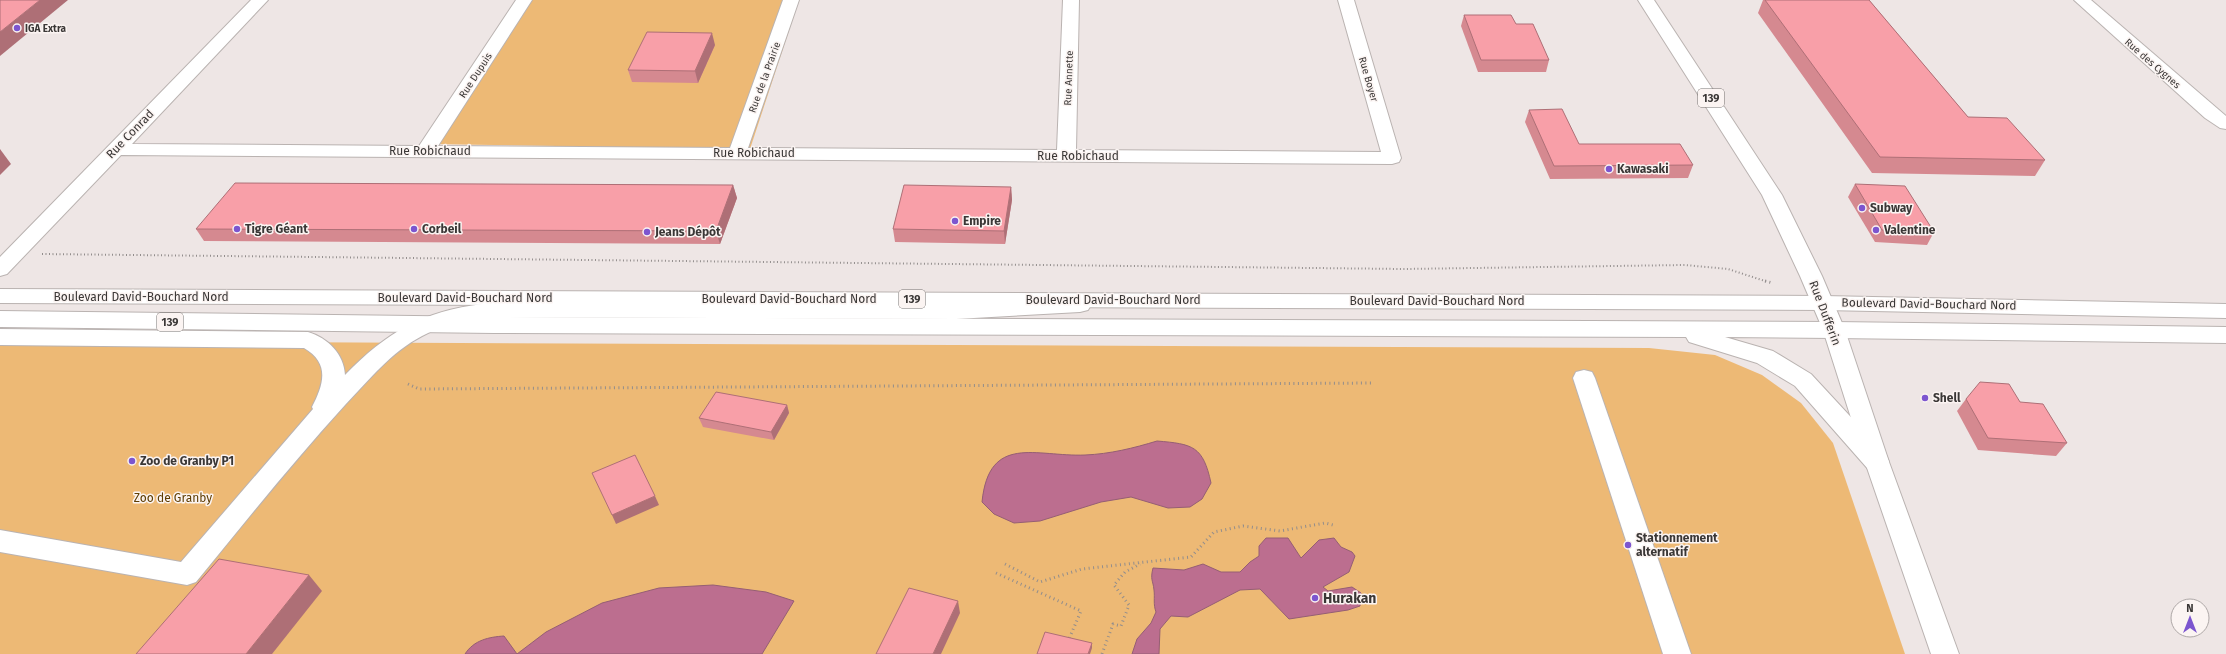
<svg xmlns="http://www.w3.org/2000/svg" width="2226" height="654" font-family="'Fira Sans',sans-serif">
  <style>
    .green { fill: #edb975 }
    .water { fill: #bc6e8f; stroke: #955e74 }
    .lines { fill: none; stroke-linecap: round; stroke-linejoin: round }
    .minor-casing { stroke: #bab3b1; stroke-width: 2 }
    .major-casing { stroke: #bab3b1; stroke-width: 2 }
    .highway-casing { stroke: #bab3b1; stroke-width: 2 }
    .path-far1 { stroke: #928d8c; stroke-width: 2; stroke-dasharray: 1 2.5; stroke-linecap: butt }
    .path { stroke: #928d8c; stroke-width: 3; stroke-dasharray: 1 3.5; stroke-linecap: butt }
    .minor { fill: #fff; fill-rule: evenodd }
    .major { fill: #fff; fill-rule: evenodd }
    .highway { fill: #fff; fill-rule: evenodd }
    .wall { fill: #d58990 }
    .shaded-wall { fill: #ae6f76 }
    .building { fill: #f89fa8; stroke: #ae6f76 }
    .poi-dot { fill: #7c55cf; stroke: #fbf4f2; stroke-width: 1.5 }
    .labels { text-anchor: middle; stroke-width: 3; stroke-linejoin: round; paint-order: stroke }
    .far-poi-label { font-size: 10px; font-weight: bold; fill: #3a3736; stroke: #fbf4f2; text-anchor: start }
    .far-street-label { font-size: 10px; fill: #3a3736; stroke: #fbf4f2 }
    .shield { fill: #fbf4f2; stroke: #74706e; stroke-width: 1 }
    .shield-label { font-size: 11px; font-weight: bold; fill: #3a3736 }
    .street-label { font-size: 12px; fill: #3a3736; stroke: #fbf4f2 }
    .poi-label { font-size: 12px; font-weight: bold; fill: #3a3736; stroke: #fbf4f2; text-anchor: start }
    .park-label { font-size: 12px; fill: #5f3d02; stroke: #fbf4f2 }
    .near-poi-label { font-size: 14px; font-weight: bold; fill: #3a3736; stroke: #fbf4f2; text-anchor: start }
  </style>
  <rect width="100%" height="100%" fill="#eee6e5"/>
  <g class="green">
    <polygon points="525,0 799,0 750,149 428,144"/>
    <polygon points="0,341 1649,348 1715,355 1762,375 1801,403 1833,443 1905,654 0,654"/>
  </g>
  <g class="water">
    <path d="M1157 441C1193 444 1203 446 1211 483L1202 499 1190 507 1168 508 1131 497 1101 502 1040 521 1014 523 994 514 982 502C989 433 1036 457 1085 455 1110 454 1134 448 1157 441Z"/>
    <path d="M1266 538H1288L1301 558 1319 540 1334 538 1341 547 1352 552 1355 556 1349 572 1323 587 1328 591 1352 587 1361 593 1360 606 1348 610 1289 619 1260 589 1240 590 1188 617 1171 616 1160 629 1159 654H1132L1137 639 1151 623 1156 612C1153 604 1155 598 1154 590 1153 580 1150 580 1153 568L1184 570 1203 564 1221 572H1240L1250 562 1259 556V546Z"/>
    <path d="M713 585 766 592 794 601 762 654H465C474 640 489 637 504 636L517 654 546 632 602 603 659 588Z"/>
  </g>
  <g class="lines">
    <defs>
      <g id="minor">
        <polygon points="251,0 268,0 132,144 419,146 516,0 532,0 438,146 730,148 783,0 799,0 748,148 1057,150 1063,0 1079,0 1076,150 1381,152 1338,0 1354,0 1401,158 1399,162 1392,164 121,155 7,274 0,276 0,257"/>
        <polygon points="2074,0 2091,0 2226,116 2226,129 2220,128 2205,118"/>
        <polygon points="1823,296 2226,304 2226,318 1823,310 1815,308 1812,303 1815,298"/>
        <path d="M1080 298 1088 300 1091 305 1088 310 1080 312 956 319 495 317C469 320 445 324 422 336 391 352 369 380 345 405 293 462 245 522 196 582L187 585 0 552V530L181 562 313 409 312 407C324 384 330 363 304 348L0 345V329L308 332C328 338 344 354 345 375 387 332 423 311 483 304L956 305Z"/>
        <polygon points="1834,322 2226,327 2226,343 1834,338 1826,335 1823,330 1826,325"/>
        <polygon points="1584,370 1592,372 1595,378 1691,654 1663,654 1573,378 1576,372"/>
      </g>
      <polygon id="major" points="1638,0 1654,0 1782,195 1822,276 1845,330 1889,462 1959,654 1931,654 1865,462 1823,330 1800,276 1762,195"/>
      <g id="highway">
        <polygon points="0,289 1823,296 1831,298 1834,303 1831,308 1823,310 0,303"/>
        <polygon points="0,311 494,317 1834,322 1842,325 1845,330 1842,335 1834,338 1725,337 1773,351 1811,374 1886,455 1889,462 1886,469 1877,471 1868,469 1795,386 1757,363 1689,342 1686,337 494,333 0,327"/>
      </g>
    </defs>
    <use href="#minor" class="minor-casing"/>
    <use href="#major" class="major-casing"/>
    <use href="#highway" class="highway-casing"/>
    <polyline class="path-far1" points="42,254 1404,269 1685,265 1728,269 1768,282"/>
    <g class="path">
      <polyline points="1765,281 1773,283"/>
      <polyline points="408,384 419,389 1373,383"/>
      <polyline points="1005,564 1040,582 1082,569 1191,557 1214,532 1243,526 1280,531 1325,523 1333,525"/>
      <polyline points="996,573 1081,611 1069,639"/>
      <polyline points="1102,654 1113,624 1121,626 1129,605 1114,585 1125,572 1140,564"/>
    </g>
    <use href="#minor" class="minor"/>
    <use href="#major" class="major"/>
    <use href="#highway" class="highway"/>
  </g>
  <g class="wall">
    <polygon points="1763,0 1869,0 1968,117 2045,160 2035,176 1872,173 1758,13"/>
    <polygon points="1464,15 1516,24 1549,60 1546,72 1478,72 1461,26"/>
    <polygon points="715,45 698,83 632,82 628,70"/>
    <polygon points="1529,110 1579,144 1693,165 1688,178 1550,179 1525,122"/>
    <polygon points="1855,184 1934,232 1927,245 1875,242 1848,197"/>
    <polygon points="733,185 737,198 720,244 204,241 196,229"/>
    <polygon points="1011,187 1012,200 1005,244 895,242 893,229"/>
    <polygon points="1966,399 2020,402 2067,443 2056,456 1978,450 1957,411"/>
    <polygon points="787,405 789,413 774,440 703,427 699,418"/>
  </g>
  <g class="shaded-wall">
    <polygon points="40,0 68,0 0,56 0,32"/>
    <polygon points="712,33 715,45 698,83 695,71"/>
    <polygon points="0,149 11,164 0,175"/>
    <polygon points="733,185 737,198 720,244 716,231"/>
    <polygon points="1011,187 1012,200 1005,244 1004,231"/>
    <polygon points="787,405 789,413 774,440 771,432"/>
    <polygon points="655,496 659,505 616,524 612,515"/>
    <polygon points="309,575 322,591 272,654 246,654"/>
    <polygon points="958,601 960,613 941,654 933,654"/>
    <polygon points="1092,643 1092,648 1090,654 1088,654"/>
  </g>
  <g class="building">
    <polygon points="0,0 40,0 0,32"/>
    <polygon points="1765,0 1869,0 1968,117 2007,118 2045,160 1880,157"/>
    <polygon points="1464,15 1511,15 1516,24 1533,24 1549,60 1481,60"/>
    <polygon points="647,32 712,33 695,71 628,70"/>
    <polygon points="1562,109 1579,144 1680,144 1693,165 1554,166 1529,110"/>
    <polygon points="235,183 733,185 716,231 196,229"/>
    <polygon points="1855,184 1905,186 1934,232 1882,230"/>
    <polygon points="904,185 1011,187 1004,231 893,229"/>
    <polygon points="1980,382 2009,384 2020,402 2043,404 2067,443 1988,438 1966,399"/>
    <polygon points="716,392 787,405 771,432 699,418"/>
    <polygon points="635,455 655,496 612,515 592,473"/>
    <polygon points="219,559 309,575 246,654 136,654"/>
    <polygon points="909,588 958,601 933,654 876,654"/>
    <polygon points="1045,632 1092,643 1088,654 1037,654"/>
  </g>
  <g class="poi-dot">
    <circle cx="17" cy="28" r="4"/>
    <circle cx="1609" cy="169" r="4"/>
    <circle cx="1862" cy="208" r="4"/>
    <circle cx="955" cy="221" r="4"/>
    <circle cx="237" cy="229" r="4"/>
    <circle cx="414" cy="229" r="4"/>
    <circle cx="1876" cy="230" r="4"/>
    <circle cx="647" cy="232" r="4"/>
    <circle cx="1925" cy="398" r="4"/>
    <circle cx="132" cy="461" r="4"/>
    <circle cx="1628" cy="545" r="4"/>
    <circle cx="1315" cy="598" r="4"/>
  </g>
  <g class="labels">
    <g class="far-poi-label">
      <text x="25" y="32">IGA Extra</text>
    </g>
    <g class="far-street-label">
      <text transform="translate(2153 63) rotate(41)" y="4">Rue des Cygnes</text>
      <text transform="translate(475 75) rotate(-57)" y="4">Rue Dupuis</text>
      <text transform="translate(764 77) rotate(-70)" y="4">Rue de la Prairie</text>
      <text transform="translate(1068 78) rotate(-88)" y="4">Rue Annette</text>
      <text transform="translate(1369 79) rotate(74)" y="4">Rue Boyer</text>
    </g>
    <g class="shield">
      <rect x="1698" y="89" width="26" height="18" rx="3"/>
      <rect x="899" y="290" width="26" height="18" rx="3"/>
      <rect x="157" y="313" width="26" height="18" rx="3"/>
    </g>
    <g class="shield-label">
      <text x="1711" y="102">139</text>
      <text x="912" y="303">139</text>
      <text x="170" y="326">139</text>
    </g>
    <g class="street-label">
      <text transform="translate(130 134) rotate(-46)" y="4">Rue Conrad</text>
      <text x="430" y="155">Rue Robichaud</text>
      <text x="754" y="157">Rue Robichaud</text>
      <text x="1078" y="160">Rue Robichaud</text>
      <text x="141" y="301">Boulevard David-Bouchard Nord</text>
      <text x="465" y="302">Boulevard David-Bouchard Nord</text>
      <text x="789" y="303">Boulevard David-Bouchard Nord</text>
      <text x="1113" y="304">Boulevard David-Bouchard Nord</text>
      <text x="1437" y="305">Boulevard David-Bouchard Nord</text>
      <text transform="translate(1929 304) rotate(1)" y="4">Boulevard David-Bouchard Nord</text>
      <text transform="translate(1825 313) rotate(69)" y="4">Rue Dufferin</text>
    </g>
    <g class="poi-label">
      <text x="1617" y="173">Kawasaki</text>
      <text x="1870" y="212">Subway</text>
      <text x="963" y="225">Empire</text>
      <text x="245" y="233">Tigre Géant</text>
      <text x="422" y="233">Corbeil</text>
      <text x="1884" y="234">Valentine</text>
      <text x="655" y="236">Jeans Dépôt</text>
      <text x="1933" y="402">Shell</text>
      <text x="140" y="465">Zoo de Granby P1</text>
      <text x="1636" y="542">Stationnement<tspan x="1636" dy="14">alternatif</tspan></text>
    </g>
    <g class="park-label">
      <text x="173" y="502">Zoo de Granby</text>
    </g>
    <g class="near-poi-label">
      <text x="1323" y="603">Hurakan</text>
    </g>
  </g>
  <g transform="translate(2190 618)"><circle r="19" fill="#fbf4f2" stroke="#aea8a7"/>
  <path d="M0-3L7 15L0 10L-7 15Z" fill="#7c55cf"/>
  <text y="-6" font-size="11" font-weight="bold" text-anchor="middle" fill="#3a3736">N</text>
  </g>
</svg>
